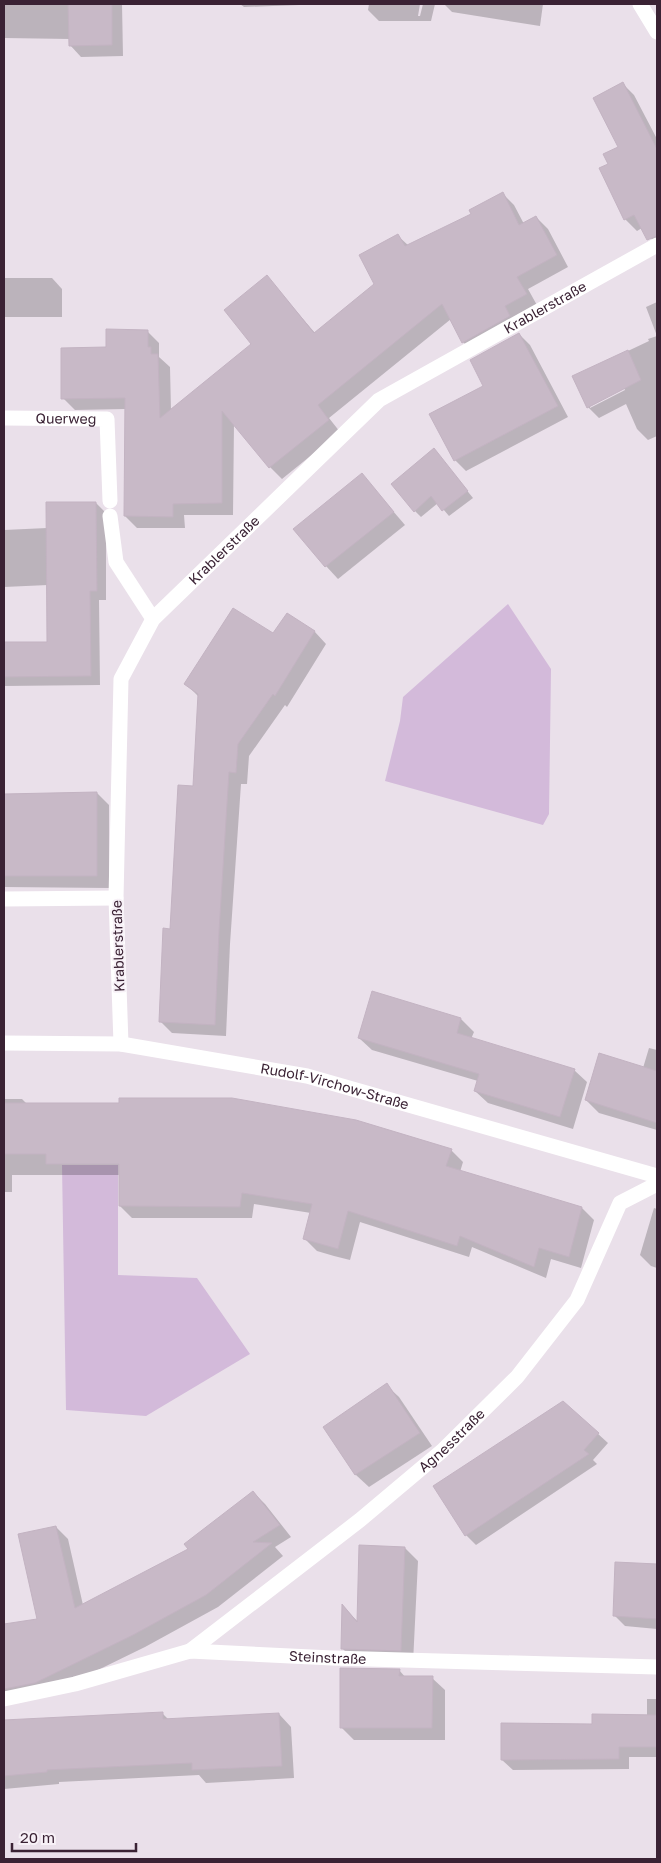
<svg xmlns="http://www.w3.org/2000/svg" width="661" height="1863" font-family="'Golos Text',sans-serif">
  <style>
    .green { fill: #d3bada }
    .shadow { fill: #0003; fill-rule: evenodd }
    .building { fill: #c8b9c7; stroke: #c3b3c2 }
    .lines { fill: none; stroke-linecap: round; stroke-linejoin: round }
    .minor { stroke: #fff; stroke-width: 15 }
    .labels { text-anchor: middle; stroke-width: 4; stroke-linejoin: round; paint-order: stroke }
    .street-label { font-size: 14px; fill: #3a2234; stroke: #f7f1f7 }
  </style>
  <rect width="100%" height="100%" fill="#eae0ea"/>
  <g class="green">
    <polygon points="508,604 551,669 549,814 543,825 385,781 400,721 403,697"/>
    <polygon points="62,1165 118,1165 118,1275 197,1278 250,1354 146,1416 66,1410"/>
  </g>
  <g class="shadow">
    <polygon points="4,4 122,4 123,56 81,57 70,45 70,39 4,38"/>
    <polygon points="240,4 325,4 244,7"/>
    <polygon points="369,4 420,4 418,16 420,16 423,4 435,4 431,21 379,21 368,10"/>
    <polygon points="444,4 543,4 540,26 452,12"/>
    <polygon points="623,84 634,95 657,139 656,244 642,228 637,231 625,219 620,147"/>
    <polygon points="503,194 514,205 524,224 536,217 548,229 568,267 528,289 538,307 475,354 463,342 451,319 329,418 340,432 282,479 270,467 234,423 233,515 184,515 185,528 137,528 125,516 126,409 75,410 63,398 108,349 147,331 159,343 159,357 170,367 171,411 253,344 267,277 315,333 375,285 398,236 409,246 473,215"/>
    <polygon points="4,278 52,278 62,289 62,317 4,317"/>
    <path d="M657 302V436L648 440 637 429 626 404 599 418 588 407 573 377 649 341 648 339 657 336 646 307ZM624 388 625 390 590 408V405Z"/>
    <polygon points="519,334 530,345 568,417 466,471 455,460 431,415 485,387"/>
    <polygon points="440,457 473,498 449,516 438,503 421,517 415,511"/>
    <polygon points="362,475 405,525 338,579 326,566"/>
    <polygon points="96,503 106,513 106,600 99,600 100,685 4,686 4,643 48,643 48,585 4,587 4,530 47,528"/>
    <polygon points="287,615 315,632 326,644 287,707 285,705 249,756 247,784 241,784 230,944 226,1036 172,1033 160,1021 171,930 194,787 199,697 186,684 273,635"/>
    <polygon points="97,793 109,805 109,888 4,887 4,795"/>
    <polygon points="373,992 461,1019 474,1032 471,1039 574,1070 587,1082 573,1129 488,1103 475,1091 478,1081 372,1050 359,1038"/>
    <polygon points="649,1048 657,1050 657,1130 599,1113 586,1100 643,1068"/>
    <polygon points="4,1099 22,1099 28,1105 451,1150 463,1162 460,1172 582,1208 594,1220 581,1268 551,1259 546,1278 472,1247 469,1257 360,1222 350,1260 334,1256 317,1251 305,1239 311,1213 254,1204 252,1218 132,1218 120,1206 120,1175 12,1175 12,1192 4,1192"/>
    <polygon points="654,1208 657,1209 657,1268 651,1266 640,1255"/>
    <polygon points="386,1385 399,1397 432,1446 369,1487 356,1475 324,1427"/>
    <polygon points="563,1402 608,1443 593,1460 597,1464 476,1545 466,1535"/>
    <polygon points="253,1492 265,1504 291,1537 275,1547 283,1556 218,1607 145,1647 57,1690 4,1697 4,1625 39,1620 56,1527 68,1539 83,1605 190,1549"/>
    <polygon points="405,1548 418,1561 413,1663 355,1661 342,1648 344,1607 358,1622"/>
    <polygon points="617,1563 657,1565 657,1629 625,1626 615,1616"/>
    <polygon points="399,1670 406,1678 432,1678 445,1690 445,1740 354,1740 341,1727"/>
    <polygon points="647,1699 657,1699 657,1757 629,1757 629,1769 513,1770 502,1760 593,1725 647,1716"/>
    <polygon points="162,1713 169,1720 279,1714 291,1727 294,1778 206,1783 199,1775 59,1782 59,1784 4,1789 4,1732 59,1718"/>
  </g>
  <g class="building">
    <polygon points="68,4 112,4 112,45 69,46"/>
    <polygon points="623,82 657,149 657,236 647,240 634,215 624,220 599,168 608,164 603,154 618,147 593,98"/>
    <polygon points="503,192 519,225 536,216 557,255 517,277 527,294 505,306 510,316 462,343 442,304 318,405 329,420 269,468 222,411 222,503 173,504 173,517 124,516 125,398 61,399 61,348 106,347 106,329 148,330 148,347 151,347 151,354 158,354 160,418 251,344 224,310 267,275 314,333 374,284 359,255 398,234 405,246 471,214 469,210"/>
    <polygon points="519,333 558,406 454,461 429,414 483,386 470,360"/>
    <polygon points="628,350 641,380 587,408 572,376"/>
    <polygon points="434,448 468,491 442,511 431,496 414,512 391,484"/>
    <polygon points="362,473 394,512 325,567 293,529"/>
    <polygon points="46,502 96,502 97,591 90,591 91,676 4,677 4,642 47,642"/>
    <polygon points="233,608 273,633 287,613 315,631 275,696 273,694 238,744 236,773 229,772 219,932 215,1025 159,1022 163,928 170,929 178,785 193,786 198,694 184,684"/>
    <polygon points="97,792 97,876 4,876 4,794"/>
    <polygon points="372,991 461,1018 457,1033 575,1069 560,1117 474,1091 479,1074 358,1038"/>
    <polygon points="599,1053 657,1071 657,1123 585,1100"/>
    <polygon points="119,1098 232,1098 356,1120 452,1149 446,1166 582,1207 569,1257 539,1248 534,1267 460,1236 457,1246 348,1211 338,1249 303,1239 312,1204 242,1193 240,1207 119,1206 119,1164 46,1164 46,1154 4,1154 4,1103 119,1103"/>
    <polygon points="387,1383 420,1433 355,1475 323,1427"/>
    <polygon points="563,1401 599,1433 584,1450 589,1454 465,1536 433,1486"/>
    <polygon points="253,1491 280,1525 253,1542 272,1543 206,1595 133,1635 35,1683 4,1689 4,1624 37,1619 18,1534 56,1526 75,1608 188,1549 184,1544"/>
    <polygon points="359,1545 405,1547 401,1651 341,1649 342,1604 357,1622"/>
    <polygon points="615,1562 657,1564 657,1619 613,1616"/>
    <polygon points="340,1668 400,1669 399,1676 433,1676 432,1728 340,1728"/>
    <polygon points="163,1712 163,1719 279,1713 282,1766 192,1770 192,1763 47,1770 47,1772 4,1776 4,1720"/>
    <polygon points="592,1714 657,1715 657,1747 619,1747 619,1759 501,1760 501,1723 592,1724"/>
  </g>
  <g class="lines">
    <g class="minor">
      <polyline points="640,4 657,32"/>
      <path id="s1" d="M4 418 107 419 110 501"/>
      <polyline points="110,516 116,562 153,619"/>
      <polyline points="4,899 116,898"/>
      <path id="s2" d="M4 1043 121 1044 307 1076 657 1176"/>
      <path id="s3" d="M121 1044 116 898 121 679 153 619 379 400 657 245"/>
      <path id="s4" d="M190 1651 360 1520 442 1451 517 1377 577 1300 620 1203 657 1184"/>
      <path id="s5" d="M4 1699 75 1684 190 1651 332 1658 657 1667"/>
    </g>
  </g>
  <g class="labels">
    <g class="street-label">
      <text dy="5" stroke="none"><textPath href="#s3" startOffset="938">Krablerstraße</textPath></text>
      <text dy="5" stroke="none"><textPath href="#s1" startOffset="62">Querweg</textPath></text>
      <text dy="5" stroke="none"><textPath href="#s3" startOffset="532">Krablerstraße</textPath></text>
      <text transform="translate(118 946) rotate(-92)" y="5">Krablerstraße</text>
      <text dy="5" stroke="none"><textPath href="#s2" startOffset="335">Rudolf-Virchow-Straße</textPath></text>
      <text dy="5" stroke="none"><textPath href="#s4" startOffset="336">Agnesstraße</textPath></text>
      <text dy="5" stroke="none"><textPath href="#s5" startOffset="330">Steinstraße</textPath></text>
    </g>
  </g>
  <rect width="661" height="1863" fill="none" stroke="#3a2234" stroke-width="10"/>
  <path d="M12 1843v8h124v-8" fill="none" stroke="#3a2234" stroke-width="2.5"/>
  <text x="20" y="1843" font-size="15" fill="#3a2234" stroke="#f7f1f7" stroke-width="4" paint-order="stroke">20 m</text>
</svg>
